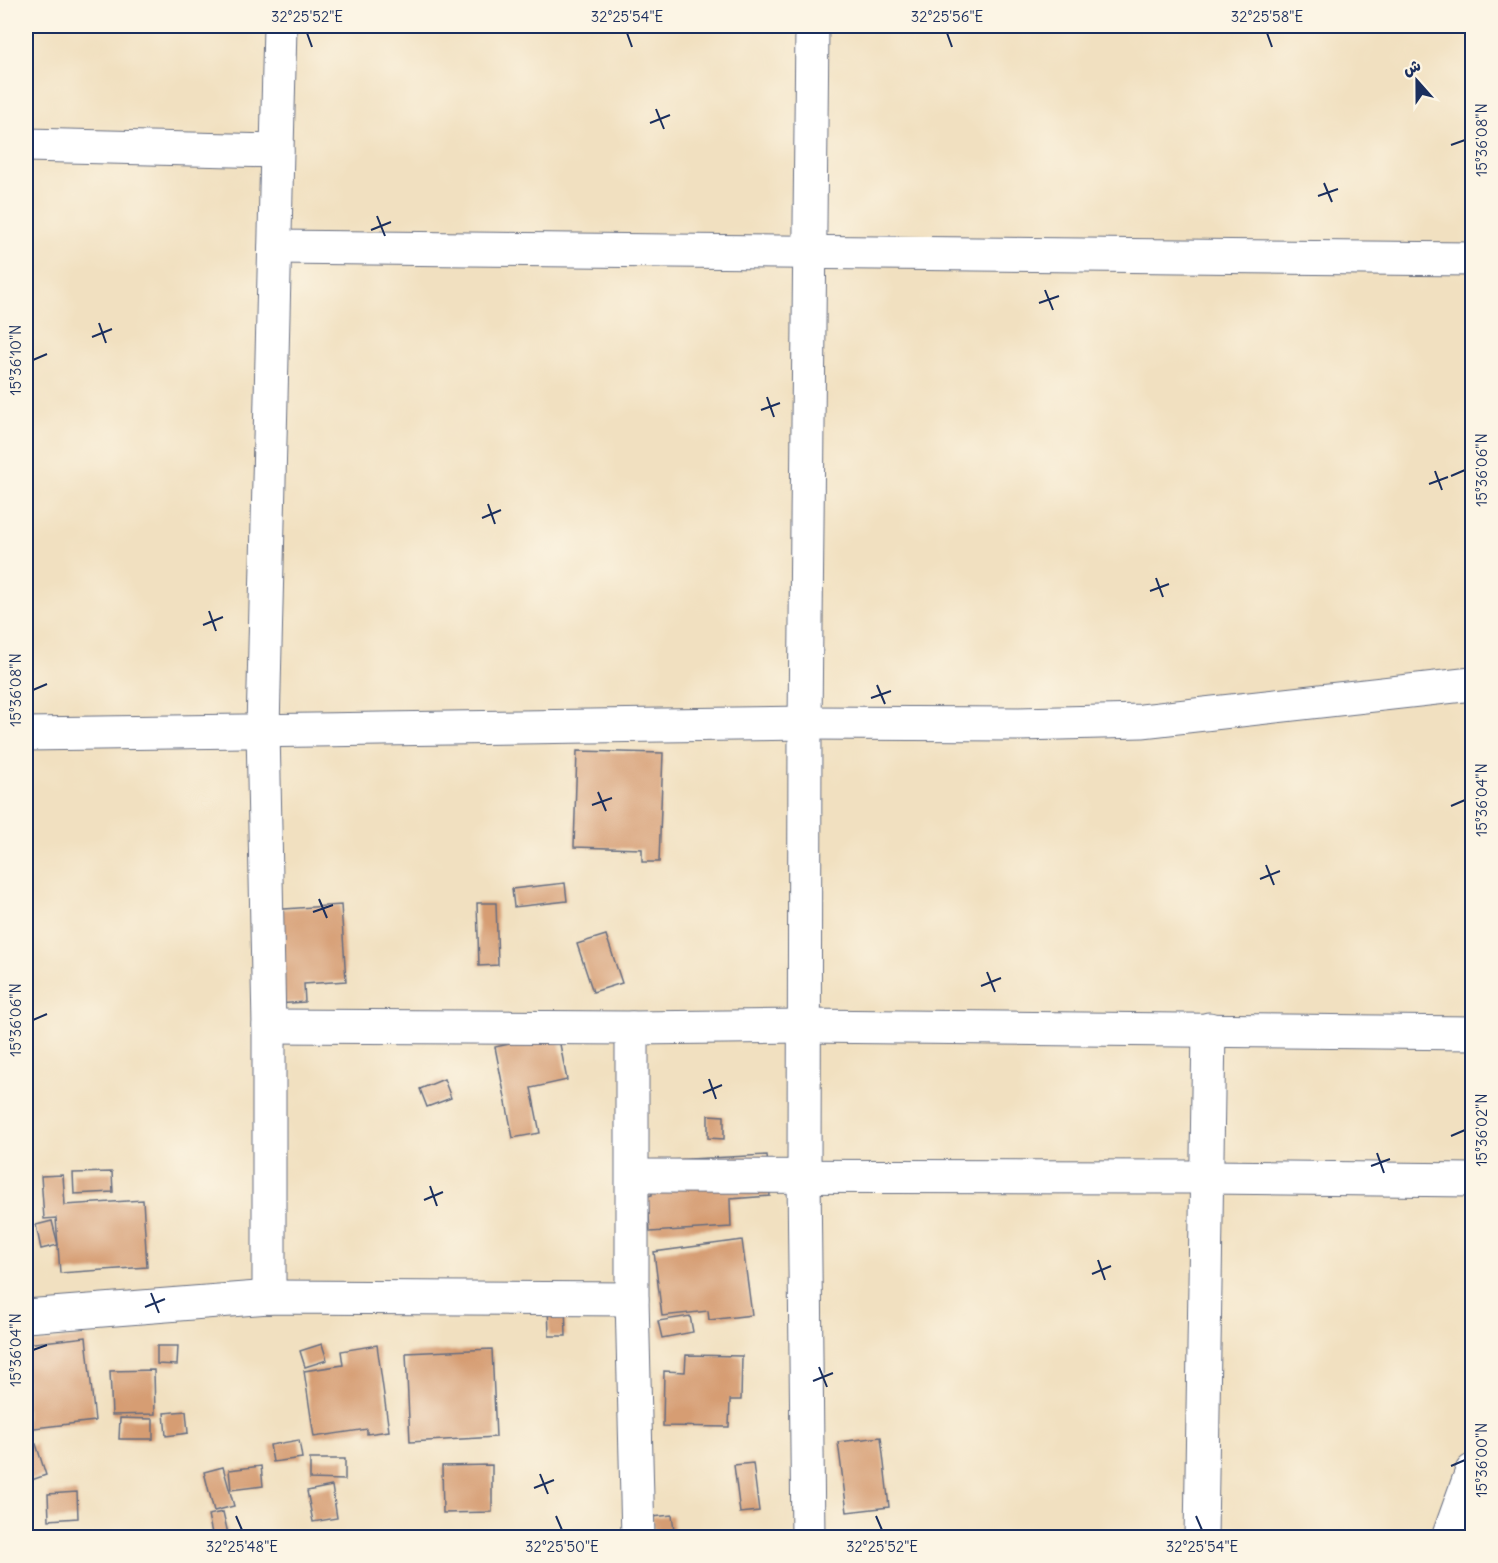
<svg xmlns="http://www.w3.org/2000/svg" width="1498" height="1563" font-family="Delius,'Playpen Sans Arabic',sans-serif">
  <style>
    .building { fill: #d69d73 }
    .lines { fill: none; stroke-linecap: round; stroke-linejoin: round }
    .minor-casing { stroke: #666d80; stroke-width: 35 }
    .minor { stroke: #fff; stroke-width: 33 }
    .ticks { fill: none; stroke: #1b2f5e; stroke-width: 2 }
    .neatline { fill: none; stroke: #1b2f5e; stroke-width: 2 }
    .ticks-label { font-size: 15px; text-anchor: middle; fill: #1b2f5e }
  </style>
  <rect width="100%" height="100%" fill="#fcf5e5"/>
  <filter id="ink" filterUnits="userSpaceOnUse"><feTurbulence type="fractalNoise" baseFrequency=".0167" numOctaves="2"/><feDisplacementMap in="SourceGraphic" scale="12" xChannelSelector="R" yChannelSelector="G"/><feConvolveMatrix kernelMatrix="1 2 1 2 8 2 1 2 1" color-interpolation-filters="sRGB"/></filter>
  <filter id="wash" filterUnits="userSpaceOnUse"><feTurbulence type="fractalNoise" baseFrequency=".008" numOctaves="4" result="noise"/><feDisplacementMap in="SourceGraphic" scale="24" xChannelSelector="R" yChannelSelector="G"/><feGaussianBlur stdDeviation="1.35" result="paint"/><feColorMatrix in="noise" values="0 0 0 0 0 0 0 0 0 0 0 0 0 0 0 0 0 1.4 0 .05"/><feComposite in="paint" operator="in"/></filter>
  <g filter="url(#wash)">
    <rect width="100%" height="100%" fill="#f1e0c0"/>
    <g id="blocks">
      <g class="building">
        <polygon points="577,751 663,753 659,862 642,862 642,849 574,847"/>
        <polygon points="565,883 567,901 514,907 512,889"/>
        <polygon points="477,903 496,903 498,965 479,966"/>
        <polygon points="341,905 346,981 304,984 305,1002 263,1005 256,911"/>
        <polygon points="606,935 622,983 593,992 577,944"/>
        <polygon points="558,1034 567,1080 531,1088 540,1133 513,1138 495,1047"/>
        <polygon points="444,1079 451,1098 427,1107 420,1089"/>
        <polygon points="708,1115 724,1116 724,1139 708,1138"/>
        <polygon points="767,1155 770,1196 730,1199 731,1227 650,1232 648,1196 652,1195 651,1161"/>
        <polygon points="112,1172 113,1192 74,1194 73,1173"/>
        <polygon points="63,1175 65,1205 143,1200 147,1267 60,1273 56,1218 44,1219 41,1176"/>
        <polygon points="52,1221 58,1245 41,1249 36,1225"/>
        <polygon points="742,1240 752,1315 709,1320 708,1311 662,1316 654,1252"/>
        <polygon points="565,1303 566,1336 549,1336 548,1304"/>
        <polygon points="690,1316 693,1332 662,1338 658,1321"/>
        <polygon points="86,1337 95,1421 26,1429 26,1344"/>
        <polygon points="322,1344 327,1360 305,1367 300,1351"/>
        <polygon points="377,1345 389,1431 367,1434 367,1429 314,1437 304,1371 343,1365 341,1351"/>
        <polygon points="157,1346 178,1346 177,1365 157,1364"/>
        <polygon points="492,1349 496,1437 410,1442 406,1353"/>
        <polygon points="686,1355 742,1356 741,1400 730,1400 729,1427 663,1426 664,1371 685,1372"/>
        <polygon points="154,1370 155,1414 112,1415 110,1371"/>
        <polygon points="186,1411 188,1433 166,1436 164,1413"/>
        <polygon points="120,1418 153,1419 153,1439 119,1439"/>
        <polygon points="881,1437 889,1507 847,1512 838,1442"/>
        <polygon points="299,1440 302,1458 273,1462 270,1445"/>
        <polygon points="36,1444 46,1475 26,1482 26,1447"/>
        <polygon points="310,1459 345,1459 345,1480 310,1479"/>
        <polygon points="753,1463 759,1511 740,1513 734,1465"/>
        <polygon points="492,1465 492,1512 443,1513 442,1466"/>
        <polygon points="261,1466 263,1486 231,1490 229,1470"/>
        <polygon points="223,1467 234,1506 214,1511 204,1472"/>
        <polygon points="332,1486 337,1518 313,1522 307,1491"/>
        <polygon points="77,1492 78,1518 49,1520 48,1494"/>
        <polygon points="223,1512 229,1538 213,1538 208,1515"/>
        <polygon points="672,1515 675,1538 655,1538 652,1517"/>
      </g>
    </g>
  </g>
  <g filter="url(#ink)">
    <use href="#blocks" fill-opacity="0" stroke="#666d80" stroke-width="1.5"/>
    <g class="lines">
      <defs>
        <g id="minor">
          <polyline points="26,145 277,151"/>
          <polyline points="275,247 1472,259"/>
          <polyline points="26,734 805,723 1019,724 1142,721 1472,684"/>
          <polyline points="269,1026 632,1028 805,1026 1472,1033"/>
          <polyline points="632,1028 632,1299 638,1538"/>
          <polyline points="633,1176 1207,1177 1472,1180"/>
          <polyline points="269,1297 269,1026 263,729 280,26"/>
          <polyline points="26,1316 269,1297 632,1299"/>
          <polyline points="808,1538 804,1176 805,723 812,26"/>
          <polyline points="1201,1538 1209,1029"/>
          <polyline points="1448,1538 1472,1471"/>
        </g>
      </defs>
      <use href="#minor" class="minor-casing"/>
      <use href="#minor" class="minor"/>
    </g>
  </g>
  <path class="ticks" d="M307 33 312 47M627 33 632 47M947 33 952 47M1267 33 1272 47M656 109 664 129M650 123 670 115M1451 145 1465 140M1324 183 1332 202M1318 196 1338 189M377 216 385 236M371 230 391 222M1045 290 1053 310M1039 303 1059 296M99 323 106 343M92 337 112 329M33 360 47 354M767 397 774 417M761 410 780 403M1435 471 1442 490M1451 476 1465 470M1429 484 1448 477M488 504 495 524M482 518 501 510M1156 578 1163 597M1150 591 1169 584M209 611 216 631M203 625 223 617M877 685 885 704M33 690 47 684M871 698 891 691M598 792 606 811M592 805 612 798M1451 806 1465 800M1266 865 1274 885M1260 879 1280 871M319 899 327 918M313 912 333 905M987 972 995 992M981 986 1001 978M33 1020 47 1014M709 1079 716 1099M703 1093 722 1085M1451 1136 1465 1130M1377 1153 1384 1173M1371 1166 1390 1159M430 1186 437 1206M424 1200 443 1192M1098 1260 1105 1280M1092 1274 1111 1266M151 1293 159 1313M145 1307 165 1299M33 1350 47 1345M819 1367 827 1387M813 1381 833 1373M1451 1466 1465 1460M540 1474 548 1494M534 1488 554 1480M236 1516 242 1530M556 1516 562 1530M876 1516 882 1530M1196 1516 1202 1530"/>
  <rect width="1498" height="1563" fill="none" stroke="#fcf5e5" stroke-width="66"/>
  <g transform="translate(1417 81) rotate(339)" stroke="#fcf5e5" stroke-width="4.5" paint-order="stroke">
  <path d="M0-4.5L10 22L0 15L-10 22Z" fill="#1b2f5e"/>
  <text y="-9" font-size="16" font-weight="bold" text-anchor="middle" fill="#1b2f5e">ش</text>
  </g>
  <rect x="33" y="33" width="1432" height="1497" class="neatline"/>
  <g class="ticks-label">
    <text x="307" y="22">32°25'52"E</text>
    <text x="627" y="22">32°25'54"E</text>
    <text x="947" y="22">32°25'56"E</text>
    <text x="1267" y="22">32°25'58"E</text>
    <text transform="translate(1482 140) rotate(-90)" y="5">15°36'08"N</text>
    <text transform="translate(16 360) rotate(-90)" y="5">15°36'10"N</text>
    <text transform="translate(1482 470) rotate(-90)" y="5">15°36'06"N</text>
    <text transform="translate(16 690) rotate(-90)" y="5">15°36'08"N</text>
    <text transform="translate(1482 800) rotate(-90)" y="5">15°36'04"N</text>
    <text transform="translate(16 1020) rotate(-90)" y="5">15°36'06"N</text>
    <text transform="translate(1482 1130) rotate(-90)" y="5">15°36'02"N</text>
    <text transform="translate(16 1350) rotate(-90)" y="5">15°36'04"N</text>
    <text transform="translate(1482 1460) rotate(-90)" y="5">15°36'00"N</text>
    <text x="242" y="1552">32°25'48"E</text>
    <text x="562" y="1552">32°25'50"E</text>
    <text x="882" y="1552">32°25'52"E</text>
    <text x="1202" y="1552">32°25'54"E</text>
  </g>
</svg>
